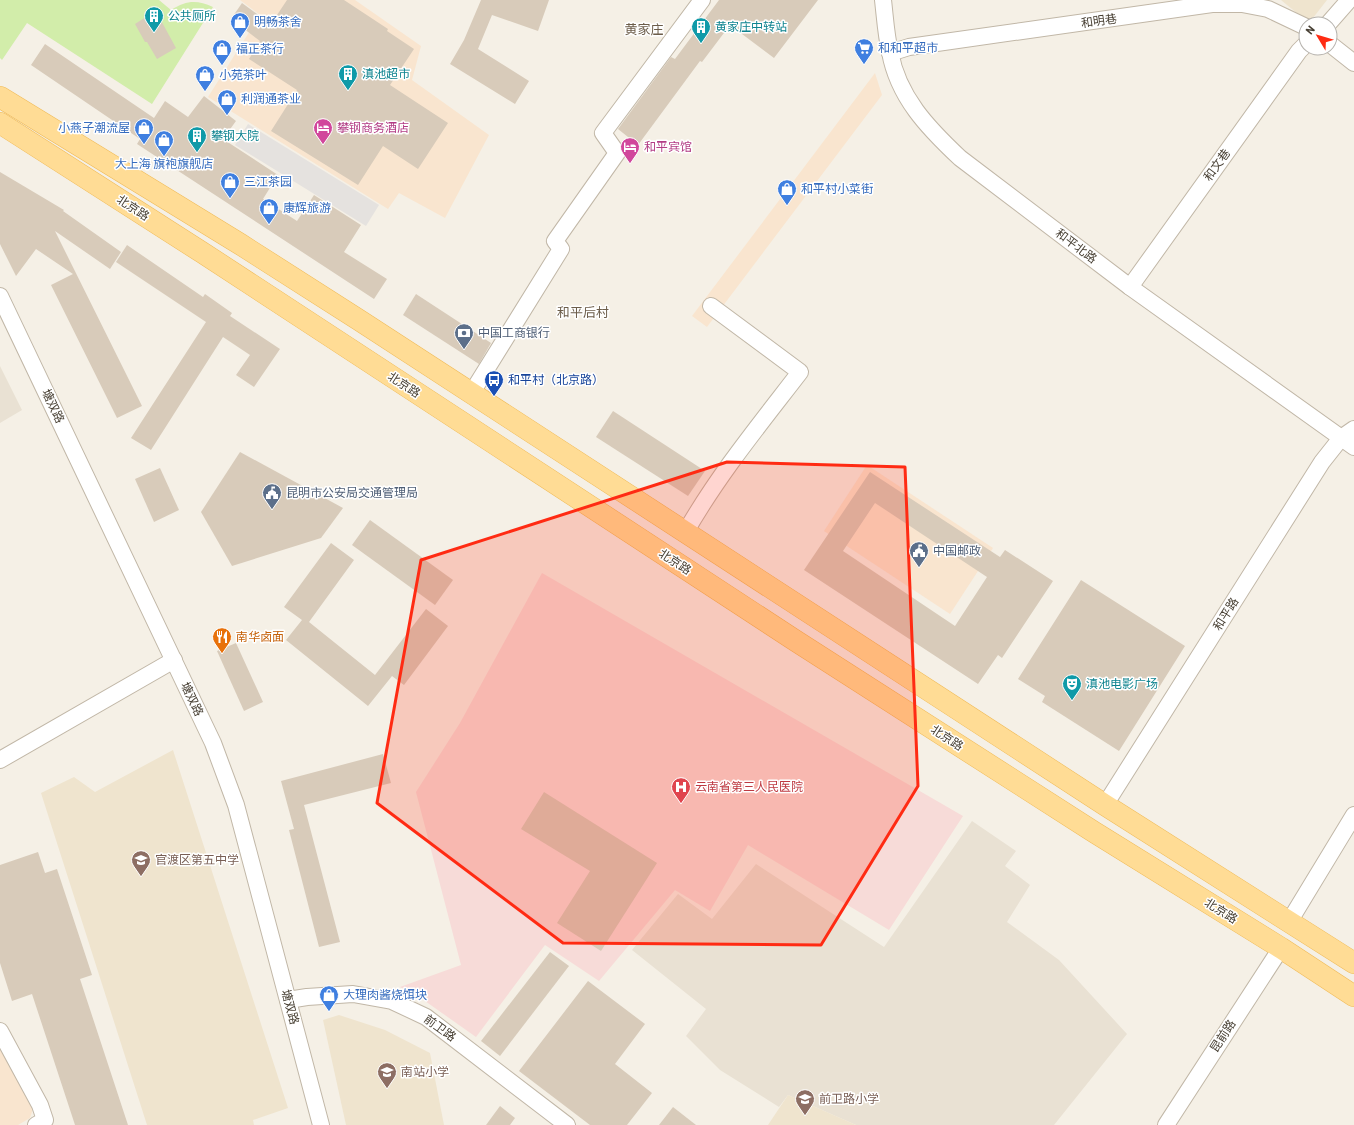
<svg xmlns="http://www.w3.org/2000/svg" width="1354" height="1125" font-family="Barlow,'Noto Sans SC',sans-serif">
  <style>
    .residential { fill: #e9e1d3 }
    .commercial { fill: #f9e5cf }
    .education { fill: #efe4ce }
    .medical { fill: #f7dbd8 }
    .green { fill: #d2edaa }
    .parking { fill: #e5e2df }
    .building { fill: #d8cbba; fill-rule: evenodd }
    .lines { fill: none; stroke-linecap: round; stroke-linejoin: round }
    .minor-casing { stroke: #c1b7a7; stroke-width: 18 }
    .major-casing { stroke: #f0bb59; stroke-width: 22 }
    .minor { stroke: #fff; stroke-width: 16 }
    .major { stroke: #ffdc95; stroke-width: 21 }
    .marked { fill: #ff2b13; fill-opacity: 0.2; stroke: #ff2b13; stroke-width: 3; stroke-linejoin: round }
    .labels { text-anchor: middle; stroke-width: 3; stroke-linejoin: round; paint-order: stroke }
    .culture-label { font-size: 12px; fill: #0d838f; stroke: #fff; text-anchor: start }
    .street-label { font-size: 12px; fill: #484034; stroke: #fff }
    .shop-label { font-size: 12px; fill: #366cbe; stroke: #fff; text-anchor: start }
    .hotel-label { font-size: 12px; fill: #b23c85; stroke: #fff; text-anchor: start }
    .service-label { font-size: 12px; fill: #4e5e75; stroke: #fff; text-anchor: start }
    .transit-label { font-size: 12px; fill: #164399; stroke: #fff; text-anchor: start }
    .food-label { font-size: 12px; fill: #c56008; stroke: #fff; text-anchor: start }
    .health-label { font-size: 12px; fill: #be3a42; stroke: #fff; text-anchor: start }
    .education-label { font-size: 12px; fill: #785e54; stroke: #fff; text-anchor: start }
    .neighbourhood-label { font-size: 13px; fill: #6c5d4a; stroke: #fff }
  </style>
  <rect width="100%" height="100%" fill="#f5f0e6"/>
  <g class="residential">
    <polygon points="0,366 22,410 0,423"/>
    <polygon points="972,821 1016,851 1005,866 1030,885 1007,922 1059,960 1127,1034 1054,1125 856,1125 788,1095 779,1107 720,1070 686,1036 706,1009 632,950 678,894 712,919 756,864 884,947"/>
  </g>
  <g class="commercial">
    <polygon points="240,0 355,0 421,46 412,80 489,135 445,218 399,193 388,209 208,97 260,15"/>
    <polygon points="875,73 882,95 707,327 692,316"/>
    <polygon points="867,465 993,548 950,614 824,531"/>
    <polygon points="0,1040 35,1103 30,1118 18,1125 0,1125"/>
  </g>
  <g class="education">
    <polygon points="1281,0 1327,0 1309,23"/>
    <polygon points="173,750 288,1108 253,1120 254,1125 147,1125 41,793 74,777 95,792"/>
    <polygon points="339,1015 385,1030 430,1053 444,1125 346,1125 323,1020"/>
    <polygon points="788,1095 856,1125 768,1125"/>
  </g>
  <polygon class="medical" points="542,573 963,816 889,930 748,845 710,911 675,890 599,981 545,945 476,1037 425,1001 400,987 461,965 416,792 460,723"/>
  <path class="green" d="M0 0H159L171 10C187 0 197 0 213 7L152 104 27 23 2 60 0 58Z"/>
  <polygon class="parking" points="248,124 379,205 366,226 235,145"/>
  <g class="building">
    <polygon points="287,0 344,0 388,29 387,31 414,49 390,85 448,123 418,169 383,146 358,185 271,131 297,90 249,59 260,41 231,19 242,3 271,24"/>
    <polygon points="481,0 549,0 538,31 492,15 478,49 529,81 515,104 450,64 464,40"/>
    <polygon points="719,0 818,0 774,58 730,25 702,62 700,61 638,145 618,129 671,57 675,59"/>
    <polygon points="149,15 151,19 158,15 176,48 157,59 147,42 145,42 135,24"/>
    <polygon points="45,44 154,118 165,101 188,117 204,96 236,121 223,139 278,175 263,199 297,221 314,195 361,225 344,252 387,279 374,299 137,144 140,139 31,65"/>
    <polygon points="0,172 64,210 63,211 121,252 110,269 55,231 142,406 117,418 51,285 73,274 36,249 16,276 0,244"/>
    <polygon points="127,245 203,297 205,294 232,313 230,316 280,349 254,387 236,375 250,355 223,337 151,450 131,438 206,322 116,262"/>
    <polygon points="416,294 491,343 479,364 403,315"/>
    <polygon points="613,411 705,471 688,496 596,437"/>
    <polygon points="240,452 343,508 321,538 232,566 201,512"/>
    <polygon points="160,468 179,510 154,522 135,479"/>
    <path d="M870 472 1000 557 1005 550 1053 581 1002 658 998 655 978 684 804 570ZM875 503 987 577 955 626 843 551Z"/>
    <polygon points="370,520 453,580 435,605 352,545"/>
    <polygon points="331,543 354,560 309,622 375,675 426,609 448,626 404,685 392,676 368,706 286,640 302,620 284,607"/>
    <polygon points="1081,580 1185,646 1119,751 1042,702 1045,696 1018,679"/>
    <polygon points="236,643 263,702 244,711 217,651"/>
    <polygon points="383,754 391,783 304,805 340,942 319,947 289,830 294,829 281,781"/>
    <polygon points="544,792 657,863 601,951 557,923 590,871 521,829"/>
    <polygon points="38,852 45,873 57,869 92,975 80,979 128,1125 75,1125 32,994 12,1001 0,963 0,865"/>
    <polygon points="550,952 569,966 500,1056 481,1041"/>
    <polygon points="588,981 645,1024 615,1064 652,1093 627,1125 590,1125 519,1071"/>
    <polygon points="500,1106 515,1118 510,1125 486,1125"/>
    <polygon points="673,1107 696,1125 659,1125"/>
  </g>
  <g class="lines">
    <defs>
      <g id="minor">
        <path d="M883 0C885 17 886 35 890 52 898 97 928 128 960 158L1130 287 1354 447"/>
        <polyline points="1328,24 1349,0"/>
        <polyline points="1330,44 1354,63"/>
        <polyline points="890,53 909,47 1212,4 1242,4 1268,9 1306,27"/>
        <polyline points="1130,287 1299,51 1306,44"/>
        <polyline points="0,296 213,743 236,805 321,1125"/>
        <polyline points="471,394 561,249 555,241 617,153 603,133 702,0"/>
        <path d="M685 533C718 475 760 424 800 372L711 306"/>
        <polyline points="0,760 174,660"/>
        <polyline points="1105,805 1322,462 1341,438 1354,429"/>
        <polyline points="1289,922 1354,815"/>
        <polyline points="288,1000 307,997 353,994 392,1001 426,1017 567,1125"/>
        <polyline points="0,1031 40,1105 45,1120 36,1125"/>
        <polyline points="1166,1125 1281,948"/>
      </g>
      <g id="major">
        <polyline points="0,97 240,244 359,320 1105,805 1354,963"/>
        <polyline points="0,123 203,253 796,641 1094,832 1281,948 1354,996"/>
      </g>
    </defs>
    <use href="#minor" class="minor-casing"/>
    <use href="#major" class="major-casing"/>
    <use href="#minor" class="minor"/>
    <use href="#major" class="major"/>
  </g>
  <path class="marked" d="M727 462 905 467 918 786 821 945 563 943 377 803 421 560Z"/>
  <defs>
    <symbol id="building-pin" viewBox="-11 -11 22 30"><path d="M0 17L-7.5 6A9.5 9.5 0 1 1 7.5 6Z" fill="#0f9aa8" stroke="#fff"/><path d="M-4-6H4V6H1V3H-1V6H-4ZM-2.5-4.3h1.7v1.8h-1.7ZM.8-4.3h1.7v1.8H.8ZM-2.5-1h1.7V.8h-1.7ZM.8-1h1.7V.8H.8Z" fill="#fff"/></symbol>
    <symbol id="shop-pin" viewBox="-11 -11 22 30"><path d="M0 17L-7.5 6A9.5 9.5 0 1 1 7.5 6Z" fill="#3f7fe0" stroke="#fff"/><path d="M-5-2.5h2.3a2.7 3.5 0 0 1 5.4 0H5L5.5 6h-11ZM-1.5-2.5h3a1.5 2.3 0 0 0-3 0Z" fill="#fff"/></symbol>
    <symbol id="supermarket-pin" viewBox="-11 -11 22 30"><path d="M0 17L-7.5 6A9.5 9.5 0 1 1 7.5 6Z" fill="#3f7fe0" stroke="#fff"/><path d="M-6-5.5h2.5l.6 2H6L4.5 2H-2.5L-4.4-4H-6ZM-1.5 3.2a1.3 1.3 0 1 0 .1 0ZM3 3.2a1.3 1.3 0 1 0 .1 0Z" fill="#fff"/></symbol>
    <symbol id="hotel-pin" viewBox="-11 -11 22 30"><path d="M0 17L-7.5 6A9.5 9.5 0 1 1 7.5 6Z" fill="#d1479c" stroke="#fff"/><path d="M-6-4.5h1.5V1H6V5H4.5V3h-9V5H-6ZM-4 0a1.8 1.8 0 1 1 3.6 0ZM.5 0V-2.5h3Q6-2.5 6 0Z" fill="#fff"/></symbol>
    <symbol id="bank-pin" viewBox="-11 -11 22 30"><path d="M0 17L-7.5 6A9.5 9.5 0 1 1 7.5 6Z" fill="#5c6f8a" stroke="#fff"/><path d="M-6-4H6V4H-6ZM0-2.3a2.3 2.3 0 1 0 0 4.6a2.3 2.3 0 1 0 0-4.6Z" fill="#fff"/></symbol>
    <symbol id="bus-pin" viewBox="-11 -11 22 30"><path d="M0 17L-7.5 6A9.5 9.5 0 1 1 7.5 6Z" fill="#1a4fb4" stroke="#fff"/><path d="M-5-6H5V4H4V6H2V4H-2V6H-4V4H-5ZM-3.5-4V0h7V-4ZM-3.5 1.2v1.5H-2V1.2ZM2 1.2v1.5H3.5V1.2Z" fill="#fff"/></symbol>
    <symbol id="civic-pin" viewBox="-11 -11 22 30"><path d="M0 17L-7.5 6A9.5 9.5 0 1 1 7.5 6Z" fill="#5c6f8a" stroke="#fff"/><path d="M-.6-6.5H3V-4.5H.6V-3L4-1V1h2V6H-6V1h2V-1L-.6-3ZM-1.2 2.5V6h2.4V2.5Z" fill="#fff"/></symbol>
    <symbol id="restaurant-pin" viewBox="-11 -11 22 30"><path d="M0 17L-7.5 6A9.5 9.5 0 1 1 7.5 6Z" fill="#e8710a" stroke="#fff"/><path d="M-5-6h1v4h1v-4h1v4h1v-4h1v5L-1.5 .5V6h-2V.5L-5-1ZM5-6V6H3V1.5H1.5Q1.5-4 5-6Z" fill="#fff"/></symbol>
    <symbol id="theatre-pin" viewBox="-11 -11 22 30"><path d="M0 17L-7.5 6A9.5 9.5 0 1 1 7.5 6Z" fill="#0f9aa8" stroke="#fff"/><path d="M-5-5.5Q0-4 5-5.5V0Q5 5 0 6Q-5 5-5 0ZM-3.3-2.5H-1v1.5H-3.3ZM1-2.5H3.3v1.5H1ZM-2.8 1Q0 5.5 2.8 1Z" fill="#fff"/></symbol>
    <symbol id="hospital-pin" viewBox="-11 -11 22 30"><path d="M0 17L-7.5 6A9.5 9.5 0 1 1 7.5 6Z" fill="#e0444e" stroke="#fff"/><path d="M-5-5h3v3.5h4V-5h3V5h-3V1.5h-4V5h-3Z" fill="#fff"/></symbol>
    <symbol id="school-pin" viewBox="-11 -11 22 30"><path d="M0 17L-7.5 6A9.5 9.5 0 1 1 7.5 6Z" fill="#8d6e63" stroke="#fff"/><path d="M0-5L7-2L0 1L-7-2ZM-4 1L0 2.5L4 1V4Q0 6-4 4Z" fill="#fff"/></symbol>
  </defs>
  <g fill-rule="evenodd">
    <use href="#building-pin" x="143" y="5" width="22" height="30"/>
    <use href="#shop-pin" x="229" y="11" width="22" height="30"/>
    <use href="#building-pin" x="690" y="16" width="22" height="30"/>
    <use href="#supermarket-pin" x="853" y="37" width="22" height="30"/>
    <use href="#shop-pin" x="211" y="38" width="22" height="30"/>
    <use href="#building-pin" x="337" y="63" width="22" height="30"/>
    <use href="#shop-pin" x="194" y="64" width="22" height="30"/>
    <use href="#shop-pin" x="216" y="88" width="22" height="30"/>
    <use href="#shop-pin" x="133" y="117" width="22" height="30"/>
    <use href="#hotel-pin" x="312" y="117" width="22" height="30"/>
    <use href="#building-pin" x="186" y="125" width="22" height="30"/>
    <use href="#shop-pin" x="153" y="129" width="22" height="30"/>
    <use href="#hotel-pin" x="619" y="136" width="22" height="30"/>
    <use href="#shop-pin" x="219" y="171" width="22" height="30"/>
    <use href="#shop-pin" x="776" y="178" width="22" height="30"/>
    <use href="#shop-pin" x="258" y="197" width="22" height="30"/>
    <use href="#bank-pin" x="453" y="322" width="22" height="30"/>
    <use href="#bus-pin" x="483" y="369" width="22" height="30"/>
    <use href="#civic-pin" x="261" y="482" width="22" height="30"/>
    <use href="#civic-pin" x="908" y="540" width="22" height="30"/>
    <use href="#restaurant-pin" x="211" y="626" width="22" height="30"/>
    <use href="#theatre-pin" x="1061" y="673" width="22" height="30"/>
    <use href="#hospital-pin" x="670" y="776" width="22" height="30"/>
    <use href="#school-pin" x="130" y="849" width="22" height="30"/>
    <use href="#shop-pin" x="318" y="984" width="22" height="30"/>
    <use href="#school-pin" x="376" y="1061" width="22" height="30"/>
    <use href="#school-pin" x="794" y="1088" width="22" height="30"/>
  </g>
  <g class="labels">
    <g class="culture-label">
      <text x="168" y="20">公共厕所</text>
      <text x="715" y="31">黄家庄中转站</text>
      <text x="362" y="78">滇池超市</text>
      <text x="211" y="140">攀钢大院</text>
      <text x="1086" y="688">滇池电影广场</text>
    </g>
    <g class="street-label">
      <text transform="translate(1099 21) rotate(-8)" y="4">和明巷</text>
      <text transform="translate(1217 165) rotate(-54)" y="4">和文巷</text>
      <text transform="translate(133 208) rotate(33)" y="4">北京路</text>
      <text transform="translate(1076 246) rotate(37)" y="4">和平北路</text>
      <text transform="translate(404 385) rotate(33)" y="4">北京路</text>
      <text transform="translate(53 406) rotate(65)" y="4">塘双路</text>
      <text transform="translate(675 562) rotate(33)" y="4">北京路</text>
      <text transform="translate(1226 614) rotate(-58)" y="4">和平路</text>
      <text transform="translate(192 699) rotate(65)" y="4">塘双路</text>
      <text transform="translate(947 738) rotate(33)" y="4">北京路</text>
      <text transform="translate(1221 911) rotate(32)" y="4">北京路</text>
      <text transform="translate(290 1007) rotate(75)" y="4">塘双路</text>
      <text transform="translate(440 1028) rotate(36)" y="4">前卫路</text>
      <text transform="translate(1223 1036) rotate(-57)" y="4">昆前路</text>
    </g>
    <g class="shop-label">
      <text x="254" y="26">明畅茶舍</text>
      <text x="878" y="52">和和平超市</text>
      <text x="236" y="53">福正茶行</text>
      <text x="219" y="79">小苑茶叶</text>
      <text x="241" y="103">利润通茶业</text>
      <text x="130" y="132" text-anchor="end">小燕子潮流屋</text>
      <text x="164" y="168" text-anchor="middle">大上海 旗袍旗舰店</text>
      <text x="244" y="186">三江茶园</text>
      <text x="801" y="193">和平村小菜街</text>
      <text x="283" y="212">康辉旅游</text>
      <text x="343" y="999">大理肉酱烧饵块</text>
    </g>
    <g class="hotel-label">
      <text x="337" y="132">攀钢商务酒店</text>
      <text x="644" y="151">和平宾馆</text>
    </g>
    <g class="service-label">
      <text x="478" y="337">中国工商银行</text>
      <text x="286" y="497">昆明市公安局交通管理局</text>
      <text x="933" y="555">中国邮政</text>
    </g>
    <g class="transit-label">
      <text x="508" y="384">和平村（北京路）</text>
    </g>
    <g class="food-label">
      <text x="236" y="641">南华卤面</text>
    </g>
    <g class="health-label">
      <text x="695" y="791">云南省第三人民医院</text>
    </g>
    <g class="education-label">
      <text x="155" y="864">官渡区第五中学</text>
      <text x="401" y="1076">南站小学</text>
      <text x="819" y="1103">前卫路小学</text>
    </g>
    <g class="neighbourhood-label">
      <text x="644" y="34">黄家庄</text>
      <text x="583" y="317">和平后村</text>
    </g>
  </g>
  <g transform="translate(1318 36) rotate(308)"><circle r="19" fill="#ffffff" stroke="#b6b3ae"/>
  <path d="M0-3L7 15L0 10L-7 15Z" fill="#ff2b13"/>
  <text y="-6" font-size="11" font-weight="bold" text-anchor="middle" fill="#484034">N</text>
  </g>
</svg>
